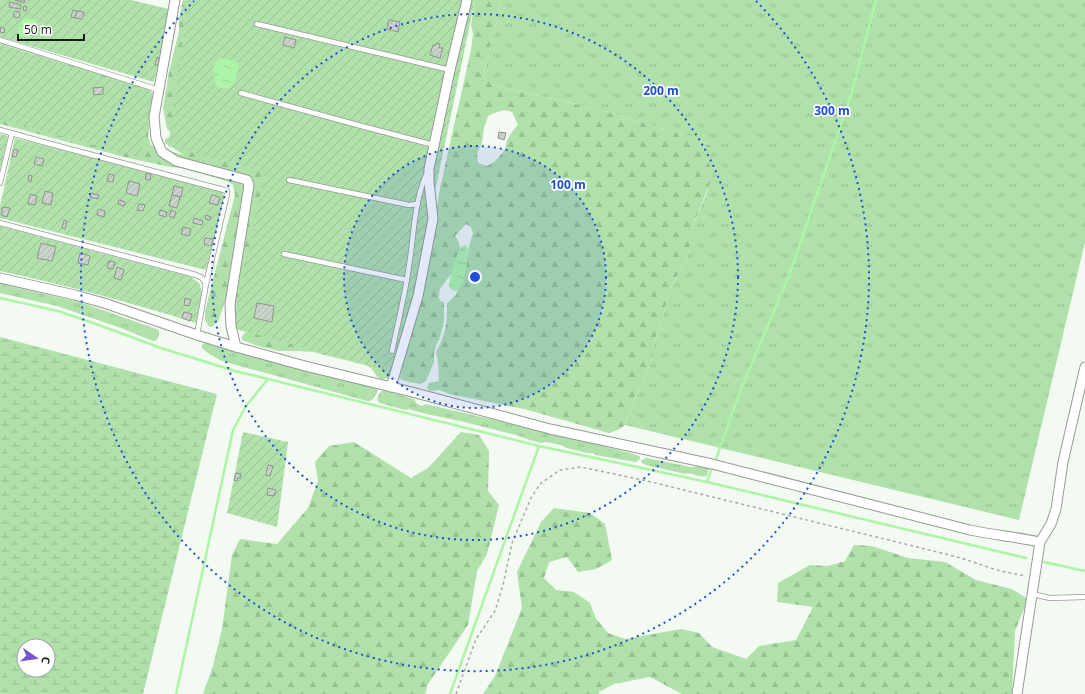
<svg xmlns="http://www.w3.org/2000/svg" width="1085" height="694" font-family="'Open Sans',sans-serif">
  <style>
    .grass { fill: url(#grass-tufts) }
    .forest { fill: url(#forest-firs); fill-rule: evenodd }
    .wetland { fill: url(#wetland-marsh); fill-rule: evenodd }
    .garden { fill: url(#garden-furrows) }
    .water { fill: url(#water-ripples) }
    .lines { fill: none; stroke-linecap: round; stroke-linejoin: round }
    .stream { stroke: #adf5a6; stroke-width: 2.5 }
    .building { fill: url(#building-hatch); stroke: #8c948b }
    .lane-casing { stroke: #949c93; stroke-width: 6 }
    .street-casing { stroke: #949c93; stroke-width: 11 }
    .path { stroke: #a5aba5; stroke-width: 1.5; stroke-dasharray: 3 3; stroke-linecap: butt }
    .lane { stroke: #fff; stroke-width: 4.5 }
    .street { stroke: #fff; stroke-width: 9 }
    .ring { fill: none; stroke: #1d4ed8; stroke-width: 2; stroke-dasharray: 2 4 }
    .centre { fill: #1d4ed8; stroke: #fff; stroke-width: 2 }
    .ring-label { font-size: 12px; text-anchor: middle; font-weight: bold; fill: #1d4ed8; stroke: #fff; stroke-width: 3.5; stroke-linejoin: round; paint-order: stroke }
  </style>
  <defs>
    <pattern id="grass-tufts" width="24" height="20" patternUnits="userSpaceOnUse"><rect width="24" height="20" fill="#b0e1ab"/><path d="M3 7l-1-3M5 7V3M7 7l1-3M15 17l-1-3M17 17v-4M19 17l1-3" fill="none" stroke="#97c093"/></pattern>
    <pattern id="forest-firs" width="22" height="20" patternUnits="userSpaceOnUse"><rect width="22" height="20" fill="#b0e1ab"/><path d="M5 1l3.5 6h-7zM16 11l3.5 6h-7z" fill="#97c093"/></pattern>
    <pattern id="wetland-marsh" width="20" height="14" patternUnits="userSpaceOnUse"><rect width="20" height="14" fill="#b0e1ab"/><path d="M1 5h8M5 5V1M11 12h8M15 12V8" fill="none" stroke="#97c093"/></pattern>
    <pattern id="garden-furrows" width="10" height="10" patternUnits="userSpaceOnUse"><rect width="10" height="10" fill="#b0e1ab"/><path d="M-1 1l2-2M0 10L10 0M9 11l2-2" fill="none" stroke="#97c093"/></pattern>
    <pattern id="water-ripples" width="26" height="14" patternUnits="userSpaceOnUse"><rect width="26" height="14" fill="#adf5a6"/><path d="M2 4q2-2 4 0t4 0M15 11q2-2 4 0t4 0" fill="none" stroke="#94d18e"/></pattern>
    <pattern id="building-hatch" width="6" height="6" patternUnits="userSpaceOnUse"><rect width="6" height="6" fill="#cbd4ca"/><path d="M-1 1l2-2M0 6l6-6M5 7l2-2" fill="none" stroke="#aeb5ad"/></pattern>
  </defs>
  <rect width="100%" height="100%" fill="#f2faf1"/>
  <g class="grass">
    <polygon points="502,0 1085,0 1085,242 1019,520 625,425 633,403 645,377 654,351 654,341 662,321 668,297 673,283 686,261 690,249 692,228 707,192 712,170 708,161 711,152 711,146 697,139 598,109 495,86 483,77"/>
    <polygon points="0,284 80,302 159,330 159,334 157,340 153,341 121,328 57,306 0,293"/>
    <path d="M204 343 214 345 262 359 372 386 377 388 378 391 373 399 370 401H367L222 361C218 359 204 351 202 348 202 347 202 346 202 345Z"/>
    <path d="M384 390 414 399 417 404 422 406 425 404 516 425 548 433 592 443 637 455 640 457V459L636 462 595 455 593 453H587L567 448 561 445 546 442 541 443 530 440 516 435 460 421 431 415 415 411 409 409 405 410 380 403 377 400C378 396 380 391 384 390Z"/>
    <path d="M646 458 691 467 705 466 709 468 707 476C698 478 693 472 685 474L646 465 642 463 641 461 642 460Z"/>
  </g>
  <g class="forest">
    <polygon points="183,0 199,0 249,97 267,180 237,328 234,304 237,261 219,320 212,327 208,326 205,318 205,311 235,195 233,185 227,181 181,168 170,167 128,158 0,124 0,44 69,65 116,75 151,89 153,100 148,136 151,145 158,148 184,155 165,143 165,139 170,137 173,134 167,129 163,108 169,72 179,31 179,18"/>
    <path d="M475 0H502L483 77 495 86 598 109 697 139 711 146V152L708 161 712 170 711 180 692 228 690 249 686 261 673 283 668 297 662 321 654 341V351L645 377 633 403 625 425 620 429 609 433 524 409 449 394 440 390 430 391 427 388 429 383 439 381C438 371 439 362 436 352 446 334 447 323 447 303L456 295 463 277 470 243 473 233 471 227 466 224 455 236C457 239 460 243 460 247 460 254 456 265 453 271 448 281 435 288 440 301L444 302V321L440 337 436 346 434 354V362L426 381 420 384 401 380 400 377 428 258 440 188 471 50 473 33 471 25ZM505 110 512 112 518 125 514 129 507 140 505 150 495 161 487 166 478 163 477 153 482 143 484 128 488 116 497 112Z"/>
    <path d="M246 332 256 333 391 363V373L388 378C376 382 377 374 371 368 369 367 367 366 365 365L313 352 298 351H279L258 346 242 340V336Z"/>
    <polygon points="461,432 479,435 489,451 488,491 499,505 487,554 477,571 468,625 428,684 425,694 203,694 213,666 222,629 232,555 240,539 277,544 308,508 318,481 315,462 329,446 354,442 411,478 428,468"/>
    <polygon points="554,508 590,513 605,524 612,560 596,569 578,572 567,557 549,562 544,578 556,590 574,592 590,603 596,619 608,633 625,639 681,629 699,633 712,647 746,659 759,646 796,640 813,607 777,602 778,583 810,565 828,566 845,561 854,545 872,546 908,558 945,562 976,580 1012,589 1028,599 1015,631 1012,694 682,694 650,677 614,684 599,692 599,694 483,694 495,676 522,608 517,572 541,522"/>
  </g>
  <path class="wetland" d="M0 337 217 394 143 694H0ZM24 646H48V670H24Z"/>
  <g class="garden">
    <polygon points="0,0 131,0 169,9 161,53 154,82 0,37"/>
    <polygon points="188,0 475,0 397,373 232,328 265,173 168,146"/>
    <polygon points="0,44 153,93 140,158 0,119"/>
    <polygon points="0,134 8,136 0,170"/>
    <polygon points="15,138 220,191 223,193 224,199 206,270 0,218 0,206"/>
    <path d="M0 226 191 277 200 284 202 294 196 323C132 303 66 285 0 271Z"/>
    <polygon points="243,432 288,442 277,527 227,513"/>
  </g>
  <g class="water">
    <path d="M25 18 32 19 37 21C39 33 29 41 18 36L17 35C19 29 20 21 25 18Z"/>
    <path d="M219 58 236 61 239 64C237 76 235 96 216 86 213 76 211 66 219 58Z"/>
    <path d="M465 245 468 248C468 256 464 305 449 287 450 273 455 259 461 247Z"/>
  </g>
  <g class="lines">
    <g class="stream">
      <polyline points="0,298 58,311 96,324 161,348 235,371 268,379 539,446 707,482 1026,558"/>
      <polyline points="716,459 739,394 790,273 851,95 876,0"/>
      <polyline points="707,482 712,468"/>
      <polyline points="1044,562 1085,571"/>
      <polyline points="176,694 233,430 246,406 268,379"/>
      <polyline points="450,694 539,446"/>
    </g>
  </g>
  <g class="building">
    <polygon points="15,0 25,0 24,3"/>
    <polygon points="10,2 21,5 20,9 9,7"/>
    <polygon points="24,6 27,7 26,11 23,10"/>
    <polygon points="73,10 77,11 75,18 71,17"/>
    <polygon points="15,11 19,12 20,15 18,18 14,17 13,14"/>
    <polygon points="77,11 84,12 82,19 75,18"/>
    <polygon points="389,20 400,22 398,32 387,29"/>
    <polygon points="1,27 5,29 4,33 0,32"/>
    <polygon points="285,37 296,40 294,48 283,45"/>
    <polygon points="437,43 440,44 439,48 443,48 440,58 430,55 433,45 436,45"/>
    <polygon points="157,57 159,58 158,65 155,65"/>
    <polygon points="103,87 103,94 94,95 93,88"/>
    <polygon points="499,132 506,133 504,140 498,138"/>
    <polygon points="14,149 18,150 16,157 12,156"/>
    <polygon points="36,157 44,159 42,166 34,164"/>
    <polygon points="147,173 151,174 150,180 145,179"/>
    <polygon points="109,174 114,175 113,182 107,181"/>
    <polygon points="29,175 32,176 31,182 28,181"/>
    <polygon points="129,181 140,184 137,196 126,193"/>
    <polygon points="174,186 183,188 181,197 172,195"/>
    <polygon points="45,191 53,193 51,205 42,203"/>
    <polygon points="91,193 99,195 98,199 90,197"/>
    <polygon points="30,194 37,196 35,205 28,204"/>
    <polygon points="172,195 180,197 177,208 169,206"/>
    <polygon points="212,195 220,197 218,205 209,203"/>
    <polygon points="119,200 125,202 124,206 118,204"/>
    <polygon points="139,204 145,205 143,211 137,210"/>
    <polygon points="3,207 10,208 7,217 1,215"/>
    <polygon points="98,209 105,211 104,217 97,215"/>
    <polygon points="160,210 167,212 166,217 159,215"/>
    <polygon points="171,210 176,212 174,218 169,216"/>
    <polygon points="206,215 211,217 210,220 205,219"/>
    <polygon points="194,218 203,221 202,225 193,223"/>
    <polygon points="64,220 67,221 65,229 62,228"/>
    <polygon points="183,227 191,229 189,236 181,234"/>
    <polygon points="205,238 213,239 211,246 204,244"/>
    <polygon points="41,243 56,247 52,261 37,258"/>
    <polygon points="80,253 90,256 88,265 78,263"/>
    <polygon points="109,261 115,262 113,269 107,268"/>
    <polygon points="117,267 124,270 121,280 114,278"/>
    <polygon points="185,298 191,300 189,306 184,305"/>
    <polygon points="257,303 274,306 272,322 254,318"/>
    <polygon points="184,312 192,314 190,321 182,318"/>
    <polygon points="268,465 273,466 270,476 266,475"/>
    <polygon points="236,473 241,474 240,478 238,478 237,481 234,480"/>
    <polygon points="268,488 276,490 274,496 267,495"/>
  </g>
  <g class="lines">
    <defs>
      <g id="lane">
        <polyline points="257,24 450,70"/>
        <polyline points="0,40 159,90"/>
        <polyline points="241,93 365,127 434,145"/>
        <polyline points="0,130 47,143 224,190 227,191 227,194 206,284 197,335"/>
        <polyline points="289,180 409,205 418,204"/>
        <polyline points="0,183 12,133"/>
        <polyline points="0,223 196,275 202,278 206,284"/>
        <polyline points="284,254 407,280"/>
        <path d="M392 351C398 323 405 295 409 266 414 236 414 200 427 173"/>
        <polyline points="1032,594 1050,598 1085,597"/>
      </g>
      <g id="street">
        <polyline points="175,0 154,117 156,138 162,152 176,161 247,180 249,185 230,304 231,326 236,347"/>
        <path d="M0 278 75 295 104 303 197 335 236 347 305 366 412 392 550 429 712 464 970 530C993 535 1017 537 1040 542"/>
        <polyline points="391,387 418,296 433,219 429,182 429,169 450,70 467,0"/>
        <polyline points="1017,694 1040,542 1051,524 1056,509 1063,462 1085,367"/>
      </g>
    </defs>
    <use href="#lane" class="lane-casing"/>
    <use href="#street" class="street-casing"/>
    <polyline class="path" points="456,694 476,639 495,611 503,585 512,543 531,498 540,484 560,470 581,467 647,481 905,544 961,558 1000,571 1026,576"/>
    <use href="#lane" class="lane"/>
    <use href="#street" class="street"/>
  </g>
  <circle cx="475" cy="277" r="131" fill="#1d4ed8" fill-opacity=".12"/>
  <g class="ring">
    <circle cx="475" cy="277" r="131"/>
    <circle cx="475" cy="277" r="263"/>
    <path d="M756 1A394 394 0 1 1 194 1"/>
  </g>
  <circle cx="475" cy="277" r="6" class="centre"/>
  <g class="ring-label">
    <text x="661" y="95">200 m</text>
    <text x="832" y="115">300 m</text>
    <text x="568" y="189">100 m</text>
  </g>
  <g transform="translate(36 658) rotate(103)"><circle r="19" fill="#ffffff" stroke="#a3a4a3"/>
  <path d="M0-3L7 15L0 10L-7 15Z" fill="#7654cd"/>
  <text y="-6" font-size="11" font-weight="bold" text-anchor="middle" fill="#191c19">С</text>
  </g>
  <path d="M18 34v6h66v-6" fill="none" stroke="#191c19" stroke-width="2"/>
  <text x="24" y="34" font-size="12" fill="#191c19" stroke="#ffffff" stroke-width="3" paint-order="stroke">50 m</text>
</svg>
